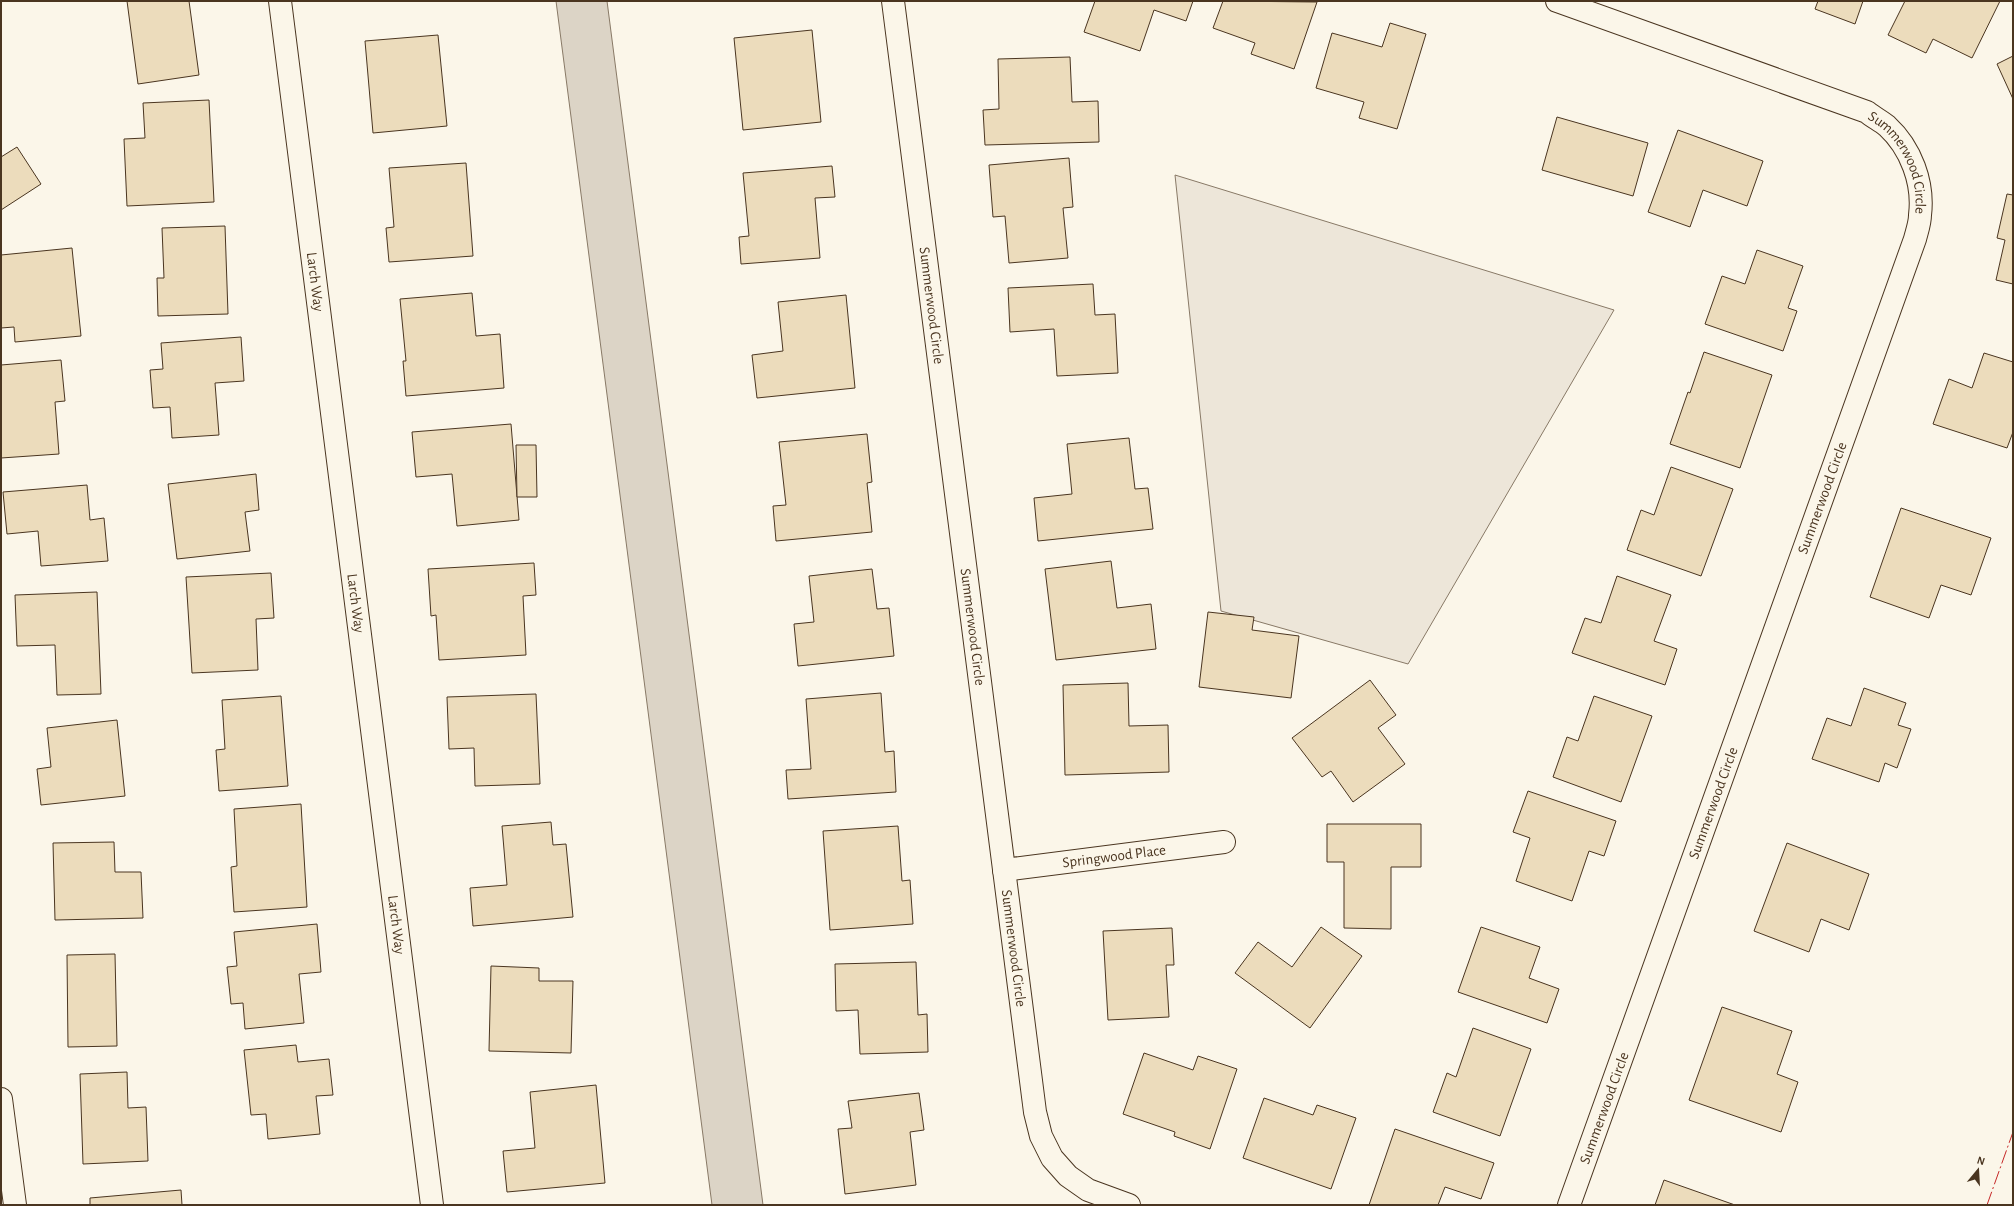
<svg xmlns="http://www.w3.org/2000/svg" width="2014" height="1206" font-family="'Alegreya Sans',sans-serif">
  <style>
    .green { fill: #ede6d9; stroke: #887966 }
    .water { fill: #dcd4c6; stroke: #887966 }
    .building { fill: #ecdcbc; stroke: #4a3520 }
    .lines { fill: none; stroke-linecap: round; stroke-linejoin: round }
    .street-casing { stroke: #4a3520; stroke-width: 24 }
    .street { stroke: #fbf6e9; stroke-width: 22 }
    .power { stroke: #c62828; stroke-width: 1; stroke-dasharray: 14 3 2 3; stroke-linecap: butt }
    .labels { text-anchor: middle; stroke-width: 3; stroke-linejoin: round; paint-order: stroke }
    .street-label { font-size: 15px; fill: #4a3520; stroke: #fbf6e9 }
  </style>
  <rect width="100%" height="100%" fill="#fbf6e9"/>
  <polygon class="green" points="1175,175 1614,310 1408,664 1221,611"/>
  <polygon class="water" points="556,1 607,1 763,1205 712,1205"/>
  <g class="building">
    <polygon points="127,1 189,1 199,75 138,84"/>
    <polygon points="1095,1 1193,1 1186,21 1154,10 1140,51 1084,32"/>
    <polygon points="1223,1 1317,2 1294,69 1251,54 1255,43 1213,28"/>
    <polygon points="1818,1 1863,1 1855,24 1815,9"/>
    <polygon points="1905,1 2000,1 1972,58 1933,39 1926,53 1888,35"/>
    <polygon points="1390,23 1426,34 1397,129 1359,118 1364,102 1316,88 1332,33 1382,47"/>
    <polygon points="812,30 821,122 743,130 734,38"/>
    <polygon points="438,35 447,126 373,133 365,41"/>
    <polygon points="2013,56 2013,99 1997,64"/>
    <polygon points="1070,57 1072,102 1098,101 1099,142 985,145 983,110 999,109 998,59"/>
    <polygon points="209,100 214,202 127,206 124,139 145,138 143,103"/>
    <polygon points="1557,117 1648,143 1633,196 1542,170"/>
    <polygon points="1678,130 1763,161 1747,206 1703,190 1690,227 1648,212"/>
    <polygon points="17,147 41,184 1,210 1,157"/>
    <polygon points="1069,158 1073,207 1063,208 1068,258 1009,263 1005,216 993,217 989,165"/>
    <polygon points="466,163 473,256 389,262 386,228 394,227 389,168"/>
    <polygon points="832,166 835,197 815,198 820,258 741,264 739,237 749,236 743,173"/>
    <polygon points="2007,194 2013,195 2013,284 1996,280 2005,240 1997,238"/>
    <polygon points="225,226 228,314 158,316 157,278 164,278 162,228"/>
    <polygon points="72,248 81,336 15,342 14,327 1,328 1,255"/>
    <polygon points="1757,250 1803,266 1788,308 1797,311 1783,351 1705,324 1722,276 1745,284"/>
    <polygon points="1093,284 1095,315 1115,314 1118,373 1057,376 1054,329 1010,332 1008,288"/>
    <polygon points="472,293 476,336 500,334 504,388 406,396 403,361 406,361 400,299"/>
    <polygon points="846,295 855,388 757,398 752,355 783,351 778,302"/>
    <polygon points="241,337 244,381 215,383 219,435 172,438 170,407 153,408 150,370 163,369 161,343"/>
    <polygon points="1704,352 1772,375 1740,468 1670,444 1688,392 1690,393"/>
    <polygon points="1984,353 2013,362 2013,432 2007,448 1933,424 1949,379 1972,388"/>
    <polygon points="61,360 65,401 55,402 59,454 1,458 1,365"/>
    <polygon points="511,424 519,520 457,526 452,474 416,477 412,432"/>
    <polygon points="867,434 872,482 867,483 872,532 776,541 773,506 786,505 779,442"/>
    <polygon points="1129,438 1135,489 1148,488 1153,529 1038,541 1034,498 1072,494 1067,444"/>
    <polygon points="516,445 536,445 537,497 517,497"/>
    <polygon points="1671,467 1733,489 1701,576 1627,550 1641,510 1654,515"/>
    <polygon points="256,474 259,510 245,512 250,551 177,559 168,484"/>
    <polygon points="87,485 90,520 104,518 108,561 41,566 38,531 7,534 3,492"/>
    <polygon points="1901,508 1991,538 1971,595 1941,585 1929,618 1870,597"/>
    <polygon points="1111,561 1117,608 1151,604 1156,649 1056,660 1045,569"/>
    <polygon points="534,563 536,595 523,596 526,655 439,660 436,615 431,616 428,569"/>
    <polygon points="872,569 877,609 889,608 894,656 798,666 794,624 814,622 809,576"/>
    <polygon points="271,573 274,618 256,619 258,670 192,673 186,577"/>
    <polygon points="1617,576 1671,595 1654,641 1677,649 1665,685 1572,653 1585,618 1601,623"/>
    <polygon points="97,592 101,694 57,695 55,645 17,646 15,595"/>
    <polygon points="1208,612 1254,617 1252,630 1299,636 1291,698 1199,687"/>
    <polygon points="1370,680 1396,715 1378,728 1405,764 1353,802 1331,771 1322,777 1292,738"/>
    <polygon points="1128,683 1129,726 1168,725 1169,772 1065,775 1063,685"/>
    <polygon points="1864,688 1906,703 1898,725 1911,729 1897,768 1885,763 1879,782 1812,759 1827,718 1851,726"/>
    <polygon points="881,693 885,752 894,751 896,792 788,799 786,770 811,769 806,699"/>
    <polygon points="536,694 540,784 475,786 474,748 449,749 447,697"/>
    <polygon points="281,696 288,786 219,791 216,750 225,749 222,700"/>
    <polygon points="1594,696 1652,716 1621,802 1553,777 1567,737 1578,741"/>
    <polygon points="117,720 125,796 41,805 37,769 51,767 47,728"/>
    <polygon points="1528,791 1616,821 1604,856 1589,851 1572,901 1516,881 1530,838 1513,832"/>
    <polygon points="301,804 307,907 234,912 231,867 237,866 234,809"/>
    <polygon points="551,822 553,845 566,844 573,917 473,926 470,888 507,885 502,826"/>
    <polygon points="1327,824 1421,824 1421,867 1391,867 1391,929 1344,928 1344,862 1327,862"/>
    <polygon points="898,826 902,881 910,880 913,924 830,930 823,831"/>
    <polygon points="114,842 115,872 141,872 143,918 55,920 53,843"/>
    <polygon points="1787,843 1869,874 1849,930 1821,919 1809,952 1754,931"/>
    <polygon points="317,924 321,972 299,974 304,1023 245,1029 243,1003 231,1004 227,967 237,966 234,932"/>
    <polygon points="1321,927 1362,956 1310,1028 1235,973 1258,942 1292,967"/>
    <polygon points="1481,927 1540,947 1529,978 1559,989 1547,1023 1458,992"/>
    <polygon points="1172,928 1174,965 1166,965 1169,1017 1108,1020 1103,931"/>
    <polygon points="115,954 117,1046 68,1047 67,955"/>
    <polygon points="916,962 918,1015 927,1014 928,1052 860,1054 858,1010 836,1011 835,964"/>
    <polygon points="491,966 539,968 539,981 573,981 571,1053 489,1051"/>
    <polygon points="1722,1007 1792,1031 1777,1074 1798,1082 1781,1132 1689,1100"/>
    <polygon points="1473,1028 1531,1049 1500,1136 1433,1112 1447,1073 1456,1077"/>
    <polygon points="296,1045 298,1062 329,1059 333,1095 316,1096 320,1134 268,1139 266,1114 251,1115 244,1050"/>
    <polygon points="1144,1053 1193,1070 1198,1056 1237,1069 1210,1149 1174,1136 1175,1132 1123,1114"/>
    <polygon points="127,1072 128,1108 146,1107 148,1161 83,1164 80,1074"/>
    <polygon points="596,1085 605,1183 507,1192 503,1151 535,1148 530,1092"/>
    <polygon points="919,1093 924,1130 910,1132 916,1185 845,1194 838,1129 852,1128 848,1101"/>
    <polygon points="1264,1098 1313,1115 1317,1105 1356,1118 1331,1189 1243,1158"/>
    <polygon points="1395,1129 1494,1163 1481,1199 1445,1187 1438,1205 1369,1205"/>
    <polygon points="1664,1180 1735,1205 1655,1205"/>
    <polygon points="181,1190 182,1205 90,1205 90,1198"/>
  </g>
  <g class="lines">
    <defs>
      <g id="street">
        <path id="s1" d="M280 1 432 1205"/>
        <path id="s2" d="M893 1 1035 1112 1041 1136 1052 1158 1068 1176 1088 1190 1129 1205"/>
        <path id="s3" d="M1557 1 1867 112C1873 117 1881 121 1887 126 1911 148 1924 183 1920 215 1920 223 1917 231 1915 239L1569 1205"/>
        <path id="s4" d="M1004 870 1224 842"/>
        <polyline points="1,1099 15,1205"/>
      </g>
    </defs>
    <use href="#street" class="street-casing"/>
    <use href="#street" class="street"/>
    <polyline class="power" points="1987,1205 2013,1132"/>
  </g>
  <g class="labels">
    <g class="street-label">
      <text dy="5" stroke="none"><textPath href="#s3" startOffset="392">Summerwood Circle</textPath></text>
      <text dy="5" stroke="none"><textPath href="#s1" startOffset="283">Larch Way</textPath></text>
      <text dy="5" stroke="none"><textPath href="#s2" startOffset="307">Summerwood Circle</textPath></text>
      <text transform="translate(1822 498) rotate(-70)" y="5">Summerwood Circle</text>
      <text dy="5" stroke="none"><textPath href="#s1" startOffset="607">Larch Way</textPath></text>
      <text dy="5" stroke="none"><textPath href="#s2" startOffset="631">Summerwood Circle</textPath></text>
      <text transform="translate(1713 803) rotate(-70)" y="5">Summerwood Circle</text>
      <text dy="5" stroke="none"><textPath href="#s4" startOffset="111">Springwood Place</textPath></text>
      <text dy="5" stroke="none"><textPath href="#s1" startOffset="931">Larch Way</textPath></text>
      <text dy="5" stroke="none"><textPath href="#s2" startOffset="955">Summerwood Circle</textPath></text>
      <text transform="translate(1604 1108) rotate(-70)" y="5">Summerwood Circle</text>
    </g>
  </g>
  <rect width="2014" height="1206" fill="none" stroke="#4a3520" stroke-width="4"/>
  <g transform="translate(1978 1170) rotate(18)" stroke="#fbf6e9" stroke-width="3" paint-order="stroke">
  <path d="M0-3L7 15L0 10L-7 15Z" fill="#4a3520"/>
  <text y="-6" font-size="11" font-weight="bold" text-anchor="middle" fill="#4a3520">N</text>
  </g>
</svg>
